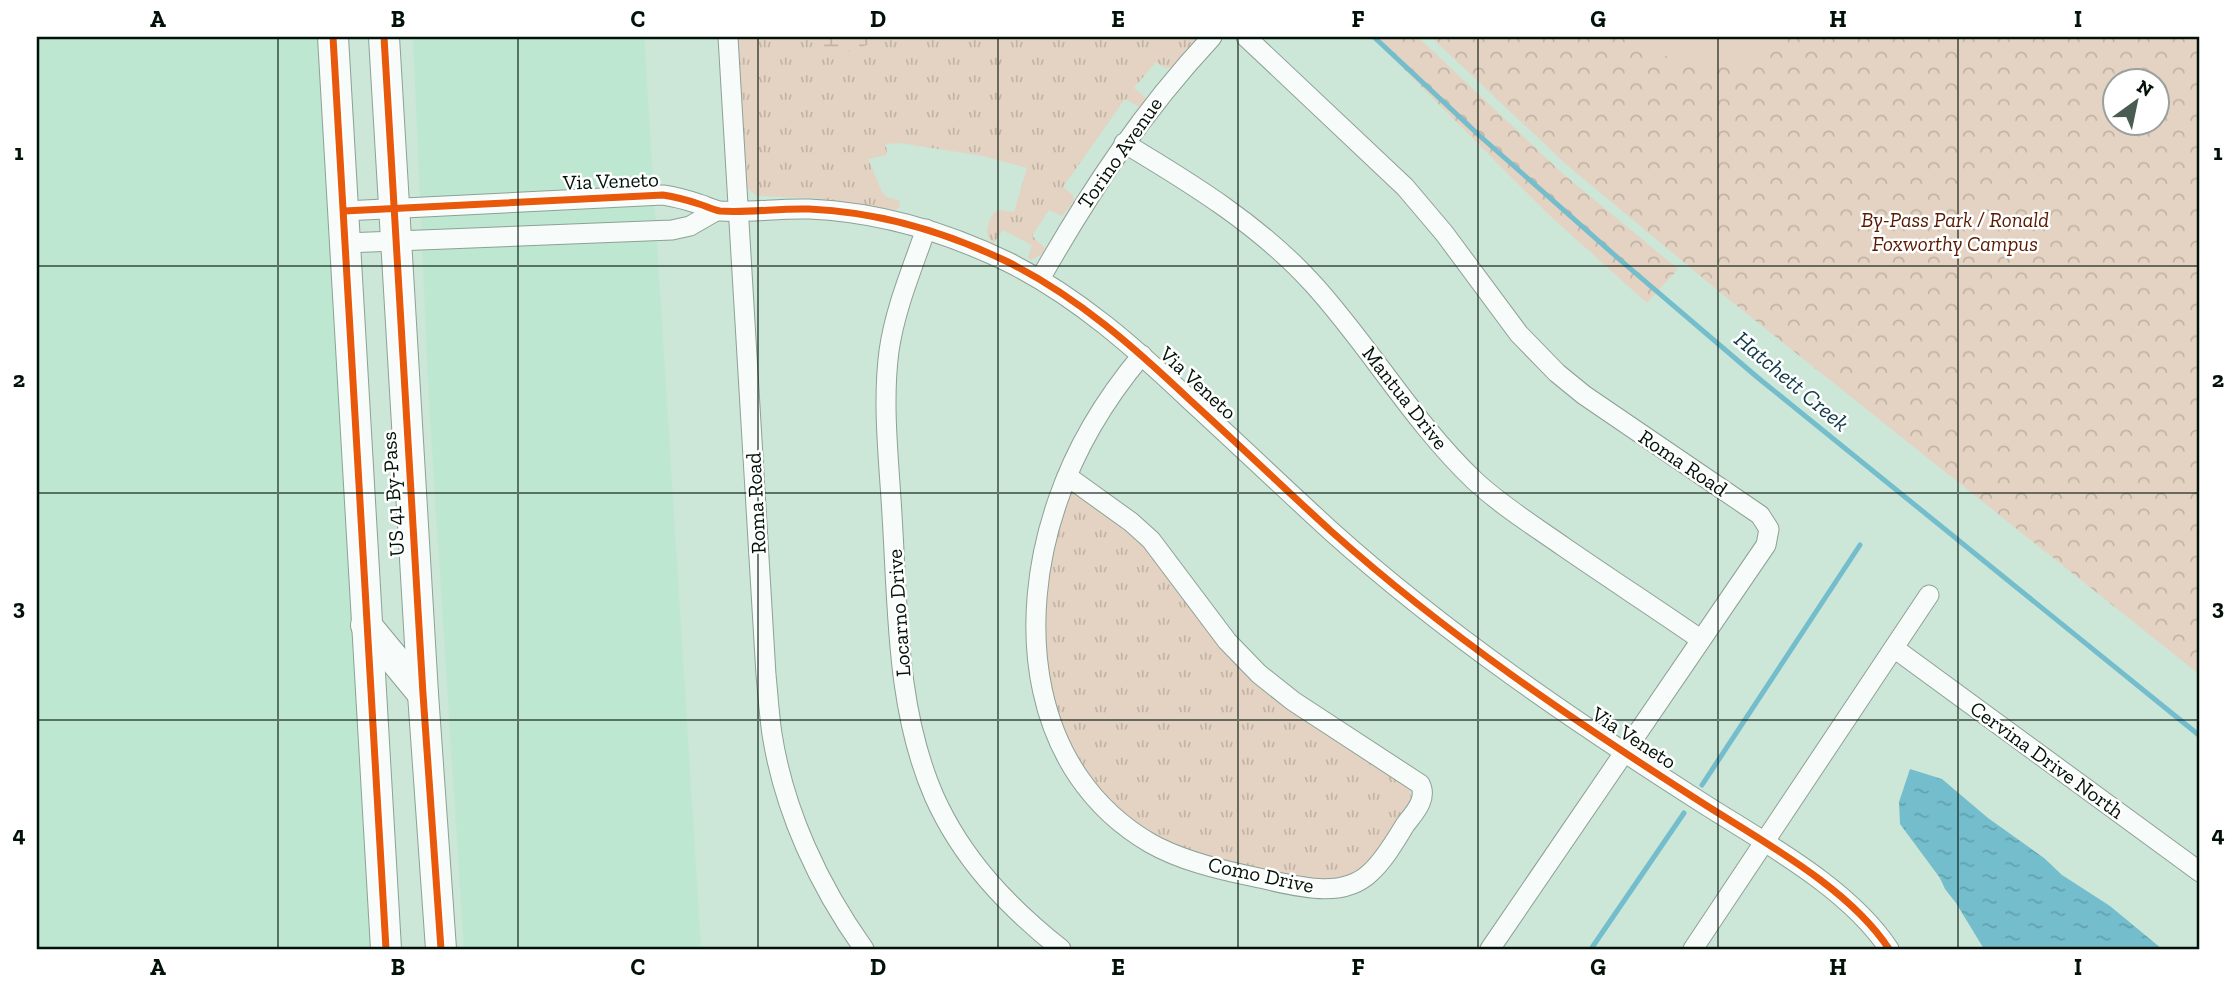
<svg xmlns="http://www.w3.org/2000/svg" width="2237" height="986" font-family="'Zilla Slab',serif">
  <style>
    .built { fill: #bde7d0 }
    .grass { fill: url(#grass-tufts) }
    .wetland { fill: url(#wetland-marsh) }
    .park { fill: url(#park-crowns); fill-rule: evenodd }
    .pitch { fill: #e4d3c2 }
    .water { fill: url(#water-ripples) }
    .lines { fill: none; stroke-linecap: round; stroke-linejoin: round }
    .stream { stroke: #74bdcc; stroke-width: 5 }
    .minor-casing { stroke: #8da196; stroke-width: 21 }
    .primary-casing { stroke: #8da196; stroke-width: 32 }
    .minor { stroke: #f7fbf9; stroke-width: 19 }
    .primary { stroke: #f7fbf9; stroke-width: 30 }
    .cycleway-casing { stroke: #fff; stroke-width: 11 }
    .cycleway { stroke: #e8590c; stroke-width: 7 }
    .grid { fill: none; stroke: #021209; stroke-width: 2; stroke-opacity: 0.55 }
    .labels { text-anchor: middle; stroke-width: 5; stroke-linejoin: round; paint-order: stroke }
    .street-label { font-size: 21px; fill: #021209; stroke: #fff }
    .park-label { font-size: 21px; font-style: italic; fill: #591900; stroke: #fff }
    .water-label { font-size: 23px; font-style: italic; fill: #0f3a46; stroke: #fff }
    .neatline { fill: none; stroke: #021209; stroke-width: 2.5 }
    .grid-label { font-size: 23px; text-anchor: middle; font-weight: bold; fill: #021209 }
  </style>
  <defs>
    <pattern id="grass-tufts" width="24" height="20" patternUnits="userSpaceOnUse" patternTransform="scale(1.75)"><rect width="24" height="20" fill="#e4d3c2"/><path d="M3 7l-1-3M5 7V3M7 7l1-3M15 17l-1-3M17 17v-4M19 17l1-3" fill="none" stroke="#c2b4a5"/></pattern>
    <pattern id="wetland-marsh" width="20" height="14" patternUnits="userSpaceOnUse" patternTransform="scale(1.75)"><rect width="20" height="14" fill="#e4d3c2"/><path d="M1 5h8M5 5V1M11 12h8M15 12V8" fill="none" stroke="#c2b4a5"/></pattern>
    <pattern id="park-crowns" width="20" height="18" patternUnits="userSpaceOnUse" patternTransform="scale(1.75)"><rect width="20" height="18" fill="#e4d3c2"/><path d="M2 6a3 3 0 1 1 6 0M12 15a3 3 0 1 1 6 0" fill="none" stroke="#c2b4a5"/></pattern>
    <pattern id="water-ripples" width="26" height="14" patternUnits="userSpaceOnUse" patternTransform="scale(1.75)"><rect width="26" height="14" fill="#74bdcc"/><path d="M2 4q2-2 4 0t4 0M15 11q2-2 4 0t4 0" fill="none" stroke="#63a1ae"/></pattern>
  </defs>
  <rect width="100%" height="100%" fill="#cce6d7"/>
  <g class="built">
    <polygon points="37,37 319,37 370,949 37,949"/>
    <polygon points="413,37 644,37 701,949 464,949 429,402"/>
  </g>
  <g class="grass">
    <path d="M735 37H1199L1172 67 1165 68 1156 62 1134 88 1146 98 1140 107 1125 99 1063 187 1073 195 1074 201 1062 216 1049 210 1032 236 1046 249 1042 254 1031 260 1028 258 1032 245 1003 230 993 244C983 235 988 223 994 212L1001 210 1014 212 1027 168 983 156 900 143 886 144 887 155 868 159 882 192 887 197 900 201 899 207 896 210 814 198 757 196 746 187Z"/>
    <path d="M1074 492 1138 537 1194 609 1410 787 1411 798 1408 803C1391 829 1374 868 1343 878 1323 884 1295 875 1275 871 1238 864 1201 856 1167 841 1127 824 1082 776 1065 736 1058 720 1048 692 1046 675 1042 642 1043 587 1050 553 1055 533 1063 512 1070 493Z"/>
  </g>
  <path class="wetland" d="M808 37H883C860 49 824 66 808 37Z"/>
  <g class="park">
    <polygon points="1372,37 1418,37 1562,173 1678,269 1647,303 1548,214"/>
    <path d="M1431 37H2200V675L1727 298 1568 166ZM2114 80H2156V122H2114Z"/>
  </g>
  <path class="pitch" d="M1628 37H1787C1736 78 1681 70 1628 37Z"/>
  <polygon class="water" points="1910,769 1942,779 1988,818 2044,858 2062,875 2110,906 2162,949 1984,949 1956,903 1945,889 1940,878 1900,824 1899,802"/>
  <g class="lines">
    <g class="stream">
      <polyline points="1374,37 1481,137 1619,259 1757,377 2200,736"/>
      <polyline points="1702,785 1860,545"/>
      <polyline points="1591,949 1684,813"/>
    </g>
    <defs>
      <g id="minor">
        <path d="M728 37 766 675C768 694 769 714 772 734 784 811 819 886 864 949"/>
        <polyline points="1246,37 1405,187 1444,233 1519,334 1557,373 1584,395 1760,515 1769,529 1766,545 1490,949"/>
        <path d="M1124 143C1191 183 1261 226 1314 285 1371 348 1413 422 1475 481 1502 506 1534 526 1564 547 1609 578 1655 608 1700 639"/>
        <path d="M344 211 663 195C676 197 687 200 699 204 706 206 713 210 720 211 749 213 779 208 809 209 878 212 946 232 1008 262 1078 297 1135 348 1191 401 1238 444 1285 489 1332 532 1447 635 1574 721 1704 804 1765 843 1849 888 1889 949"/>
        <path d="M926 229C912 269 895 309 889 351 882 405 889 460 892 515 898 609 896 709 934 796 962 859 1008 907 1061 949"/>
        <polyline points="345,243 672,230 690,226 716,211"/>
        <path d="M1040 279C1090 191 1142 112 1212 37"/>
        <path d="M1067 476 1131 522 1151 540 1227 641 1259 674 1293 701 1420 784C1428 799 1414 813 1405 825 1395 841 1385 859 1371 872 1340 903 1287 883 1250 876 1216 869 1180 860 1150 843 1029 772 1015 622 1058 500 1076 447 1106 398 1142 355"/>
        <polyline points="1894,648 2200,872"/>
        <polyline points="1693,949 1929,595"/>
      </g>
      <g id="primary">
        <polyline points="333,37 386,949"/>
        <polyline points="384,37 423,694 441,949"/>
        <polyline points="366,625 423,694"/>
      </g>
    </defs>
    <use href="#minor" class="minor-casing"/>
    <use href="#primary" class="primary-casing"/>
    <use href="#minor" class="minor"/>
    <use href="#primary" class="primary"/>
    <defs>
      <g id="cycleway">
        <polyline points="333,37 386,949"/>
        <polyline points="384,37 423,694 441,949"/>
        <path d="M344 211 663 195C676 197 687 200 699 204 706 206 713 210 720 211 749 213 779 208 809 209 878 212 946 232 1008 262 1078 297 1135 348 1191 401 1238 444 1285 489 1332 532 1447 635 1574 721 1704 804 1765 843 1849 888 1889 949"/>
      </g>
    </defs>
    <use href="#cycleway" class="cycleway-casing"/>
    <use href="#cycleway" class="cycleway"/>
  </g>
  <path class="grid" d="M278 37V949M518 37V949M758 37V949M998 37V949M1238 37V949M1478 37V949M1718 37V949M1958 37V949M37 266H2200M37 493H2200M37 720H2200"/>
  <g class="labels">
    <g class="street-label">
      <text transform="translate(1120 153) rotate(-55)" y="7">Torino Avenue</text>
      <text transform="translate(611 181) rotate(-2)" y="7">Via Veneto</text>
      <text transform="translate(1198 383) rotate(43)" y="7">Via Veneto</text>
      <text transform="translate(1405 398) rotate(52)" y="7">Mantua Drive</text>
      <text transform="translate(1683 463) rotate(34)" y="7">Roma Road</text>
      <text transform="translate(393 494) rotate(-94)" y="7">US 41 By-Pass</text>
      <text transform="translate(756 503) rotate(-93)" y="7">Roma Road</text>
      <text transform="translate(899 613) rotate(-94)" y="7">Locarno Drive</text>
      <text transform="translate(1634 738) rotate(33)" y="7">Via Veneto</text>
      <text transform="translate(2047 760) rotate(36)" y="7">Cervina Drive North</text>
      <text transform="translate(1261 875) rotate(12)" y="7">Como Drive</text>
    </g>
    <g class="park-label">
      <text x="1955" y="227">By-Pass Park / Ronald<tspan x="1955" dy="24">Foxworthy Campus</tspan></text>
    </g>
    <g class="water-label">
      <text transform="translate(1792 381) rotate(40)" y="8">Hatchett Creek</text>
    </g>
  </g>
  <rect width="2237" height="986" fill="none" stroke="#ffffff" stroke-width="77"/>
  <g transform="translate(2136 102) rotate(33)"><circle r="33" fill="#ffffff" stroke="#9aa09d" stroke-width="2"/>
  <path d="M0-5L12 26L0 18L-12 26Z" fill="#495c51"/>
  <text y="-10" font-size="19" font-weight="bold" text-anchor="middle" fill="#021209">N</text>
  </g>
  <rect x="38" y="38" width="2160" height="910" class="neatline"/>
  <g class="grid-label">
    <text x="158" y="27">A</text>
    <text x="398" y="27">B</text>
    <text x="638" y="27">C</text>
    <text x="878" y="27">D</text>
    <text x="1118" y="27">E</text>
    <text x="1358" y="27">F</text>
    <text x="1598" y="27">G</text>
    <text x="1838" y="27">H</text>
    <text x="2078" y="27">I</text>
    <text x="19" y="160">1</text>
    <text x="2218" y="160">1</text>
    <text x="19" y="387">2</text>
    <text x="2218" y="387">2</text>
    <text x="19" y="615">3</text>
    <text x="2218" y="615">3</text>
    <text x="19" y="842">4</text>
    <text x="2218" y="842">4</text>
    <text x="158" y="975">A</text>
    <text x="398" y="975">B</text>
    <text x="638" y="975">C</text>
    <text x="878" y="975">D</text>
    <text x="1118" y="975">E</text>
    <text x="1358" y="975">F</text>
    <text x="1598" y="975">G</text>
    <text x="1838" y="975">H</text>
    <text x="2078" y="975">I</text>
  </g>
</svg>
